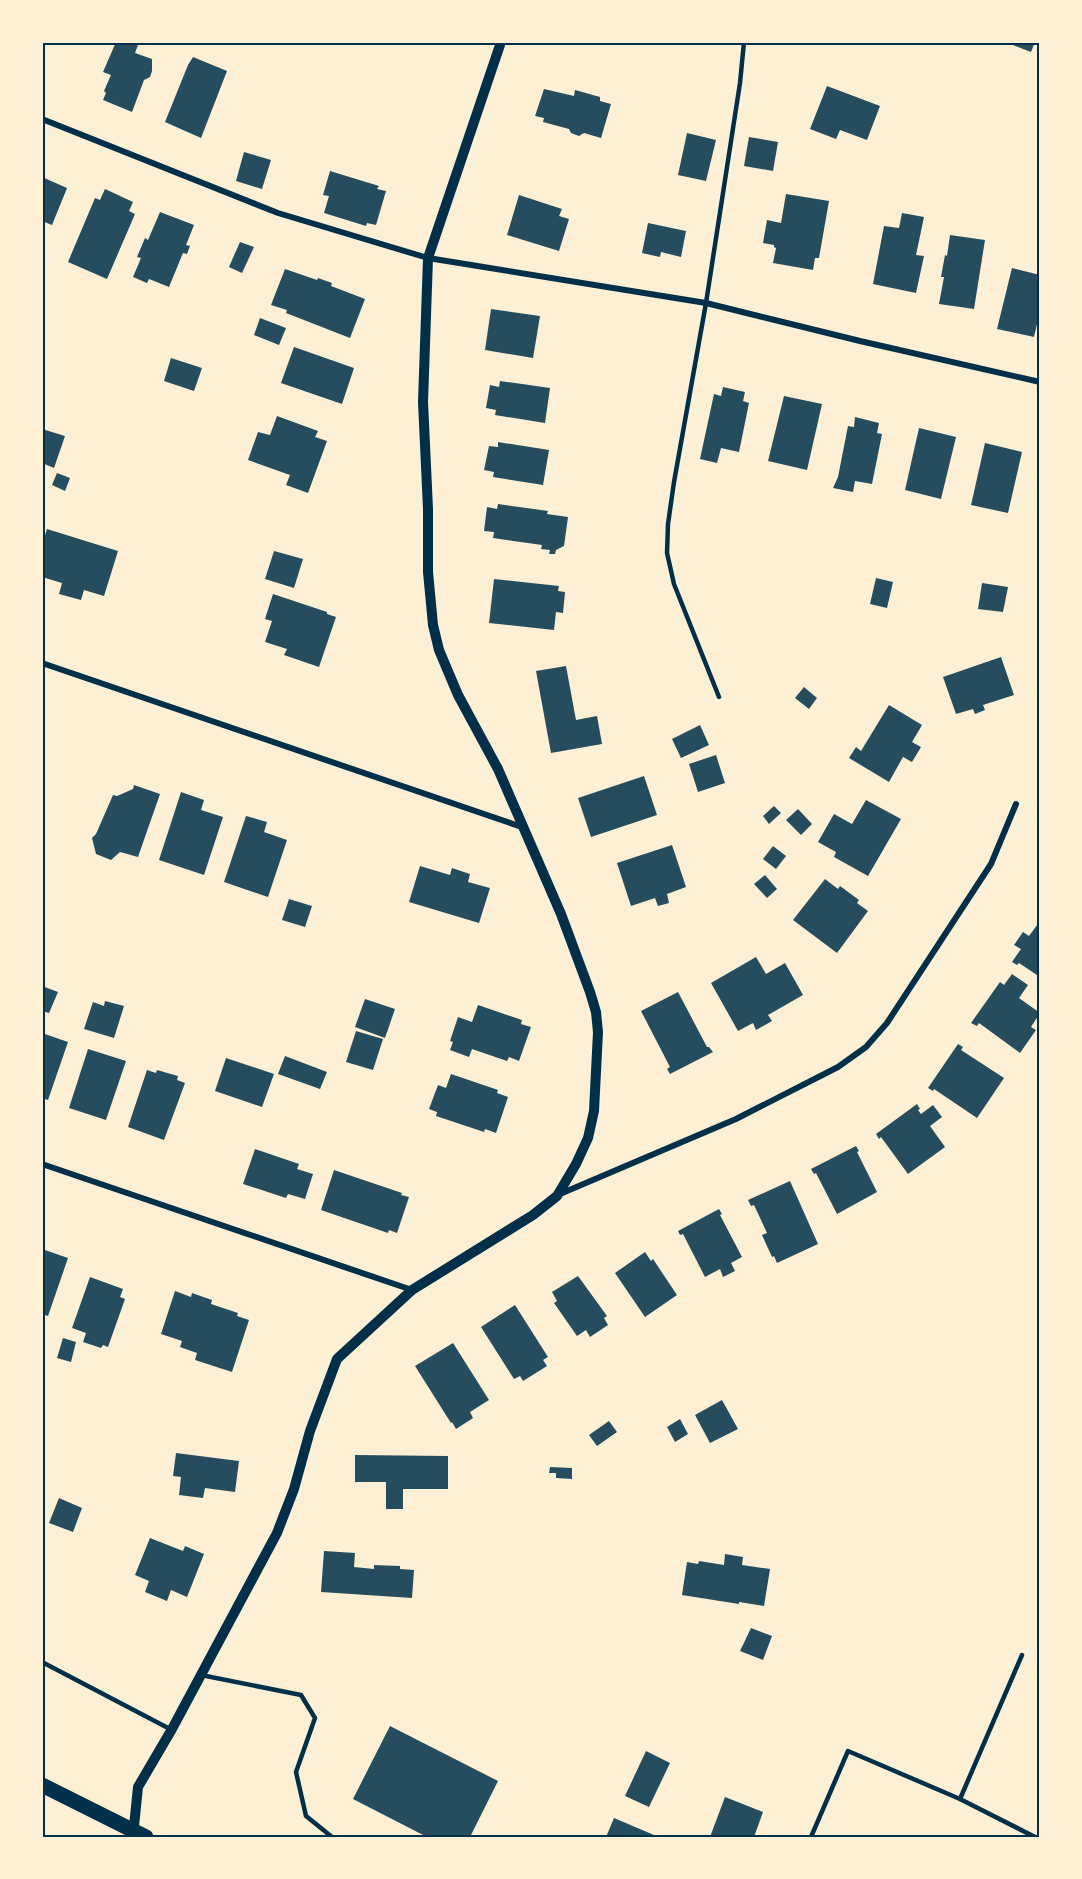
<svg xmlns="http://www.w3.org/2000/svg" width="1082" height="1879" font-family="'PT Sans Narrow',sans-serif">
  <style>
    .building { fill: #264d5e }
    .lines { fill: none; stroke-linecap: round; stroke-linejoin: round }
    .service { stroke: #003049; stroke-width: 4.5 }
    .minor { stroke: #003049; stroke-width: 6 }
    .tertiary { stroke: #003049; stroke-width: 10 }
    .primary { stroke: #003049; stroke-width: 15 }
    .neatline { fill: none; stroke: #003049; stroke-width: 2 }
  </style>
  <rect width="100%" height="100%" fill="#fdf0d5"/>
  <g class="building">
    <polygon points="116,42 128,42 138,45 135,53 152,59 152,71 150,77 144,80 132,112 103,100 106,93 104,91 111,75 103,72"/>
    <polygon points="1005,42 1035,42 1031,52"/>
    <polygon points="193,57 227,71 201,138 165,122 188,65"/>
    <polygon points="827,86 880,106 867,140 840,130 836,139 810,129"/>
    <polygon points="544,89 574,96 575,90 600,97 600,101 611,104 601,138 584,133 579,136 571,133 569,129 543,122 544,118 535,116"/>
    <polygon points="687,133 716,140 706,181 678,175"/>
    <polygon points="749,137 778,142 773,171 744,166"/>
    <polygon points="244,152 271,160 262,189 236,181"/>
    <polygon points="330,171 379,186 377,189 386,191 376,225 367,223 366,226 324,213 329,196 323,195"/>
    <polygon points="42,177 67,188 52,225 42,221"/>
    <polygon points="105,189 133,202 129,211 135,214 107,279 68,262 95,198 100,200"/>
    <polygon points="786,194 829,201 819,258 815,258 813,270 773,263 776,248 774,247 774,245 763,243 767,220 781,223"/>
    <polygon points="519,195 562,209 559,216 569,219 559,251 507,235"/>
    <polygon points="160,212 194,225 186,245 190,246 187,254 183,253 169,287 149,279 147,283 133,277 141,258 137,257 145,238 148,240"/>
    <polygon points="902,213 924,217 916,255 924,256 916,293 873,284 884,226 899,228"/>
    <polygon points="648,223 686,231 681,257 661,252 660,257 642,253"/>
    <polygon points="950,235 985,240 974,309 939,304 944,277 941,277 945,255 947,256"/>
    <polygon points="240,242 254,247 242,273 229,267"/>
    <polygon points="1012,268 1040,275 1040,311 1034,337 997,329"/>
    <polygon points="285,269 317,280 318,278 332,283 331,286 365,299 350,338 286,313 287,310 271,305"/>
    <polygon points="491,309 540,316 533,358 485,350"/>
    <polygon points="260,318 286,328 279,345 254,335"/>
    <polygon points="294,347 354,368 342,404 281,383"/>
    <polygon points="171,358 202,368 194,391 164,381"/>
    <polygon points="500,381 550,388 545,423 495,415 496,410 486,408 490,385 499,387"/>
    <polygon points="723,387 745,392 743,401 749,403 739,452 721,448 717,463 700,459 714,394 721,396"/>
    <polygon points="784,396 822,404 807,470 768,461"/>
    <polygon points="277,416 318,431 315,437 327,441 308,493 286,485 290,475 248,460 258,432 270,435"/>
    <polygon points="855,417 879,423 877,433 882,434 872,484 855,481 853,492 833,488 838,477 848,426 854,427"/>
    <polygon points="919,428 956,437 941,499 905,490"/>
    <polygon points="42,429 65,436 54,468 42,463"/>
    <polygon points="498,442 549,450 543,485 493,477 494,472 484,470 489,446 498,447"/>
    <polygon points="985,443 1022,452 1008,513 971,505"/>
    <polygon points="57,473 70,478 65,491 52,485"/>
    <polygon points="498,504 548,511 547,514 568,517 564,546 556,550 555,554 549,554 550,550 541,549 542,545 493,538 494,532 484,531 487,507 497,509"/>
    <polygon points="47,529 118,551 104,596 84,590 81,600 59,594 62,583 42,577 42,545"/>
    <polygon points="274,551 303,559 294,588 265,579"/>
    <polygon points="876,578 893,582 887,608 870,604"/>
    <polygon points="494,579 559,586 558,591 565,592 563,613 556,612 554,630 489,623"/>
    <polygon points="982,583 1008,587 1003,612 978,609"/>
    <polygon points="273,594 327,612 327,614 336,617 319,667 284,655 287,649 265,642 272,621 265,619"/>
    <polygon points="1001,657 1014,695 983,705 985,710 975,714 973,709 956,714 943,677"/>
    <polygon points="566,666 576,720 597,716 602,744 551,753 536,671"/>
    <polygon points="804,687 817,698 809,709 795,698"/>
    <polygon points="889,705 922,725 912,742 921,747 912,762 903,757 889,782 849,758 856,747 861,751"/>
    <polygon points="700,725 709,745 681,758 672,739"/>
    <polygon points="716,755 725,783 698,792 689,764"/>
    <polygon points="644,776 657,815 591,837 578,798"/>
    <polygon points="134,785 160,794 138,857 120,852 111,860 96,854 92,838 96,834 113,795 117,796 133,789"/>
    <polygon points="181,792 204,800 201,810 223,817 204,875 159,860"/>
    <polygon points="866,800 901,819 868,876 834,857 836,852 818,842 834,814 852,824"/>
    <polygon points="774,806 781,813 769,824 763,816"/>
    <polygon points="798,809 812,824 801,835 786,820"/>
    <polygon points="246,816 267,822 264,832 287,840 268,897 224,882"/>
    <polygon points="672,845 686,887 667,894 669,903 658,906 655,898 631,906 617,863"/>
    <polygon points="773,846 786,856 776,869 763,859"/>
    <polygon points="420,866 450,875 452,868 470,874 468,882 490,888 479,923 409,902"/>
    <polygon points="765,875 777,889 767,898 754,884"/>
    <polygon points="825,879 838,889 840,886 859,900 857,903 868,911 837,953 793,920"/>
    <polygon points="289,899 312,906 305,927 282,920"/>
    <polygon points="1040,921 1040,977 1019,963 1017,965 1012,962 1021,949 1014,945 1023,932 1029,936"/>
    <polygon points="756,957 766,974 785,963 803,995 768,1015 772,1021 756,1030 753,1023 738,1031 711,983"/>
    <polygon points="1012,974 1028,985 1019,998 1040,1013 1031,1027 1036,1030 1020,1053 979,1023 977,1026 971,1023 1000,982 1004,985"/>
    <polygon points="42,986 58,992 49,1013 42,1011"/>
    <polygon points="678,992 707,1047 709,1047 713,1052 670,1074 667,1069 670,1067 641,1011"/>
    <polygon points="365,999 395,1009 385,1038 355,1027"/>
    <polygon points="105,1001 124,1006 114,1038 84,1029 93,1002 104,1006"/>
    <polygon points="478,1005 522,1020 521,1024 531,1027 519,1061 509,1057 507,1061 472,1049 469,1057 450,1050 453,1042 450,1041 458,1017 472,1022"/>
    <polygon points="356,1031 383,1039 373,1070 346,1062"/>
    <polygon points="42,1033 68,1042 48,1100 42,1098"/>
    <polygon points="958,1044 963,1047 961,1050 1004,1078 977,1118 934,1089 933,1091 928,1088"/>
    <polygon points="88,1049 126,1061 106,1120 69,1108"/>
    <polygon points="285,1056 327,1072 320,1089 278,1074"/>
    <polygon points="226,1058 274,1074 262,1107 215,1091"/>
    <polygon points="147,1070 156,1073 157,1070 178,1076 177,1080 185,1083 164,1140 128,1127"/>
    <polygon points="451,1074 498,1090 497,1093 508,1097 496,1133 485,1129 484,1132 436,1116 437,1112 429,1109 438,1085 446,1088"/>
    <polygon points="917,1104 920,1109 918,1110 921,1114 933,1105 942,1117 930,1126 945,1147 908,1174 881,1137 879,1139 876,1134"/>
    <polygon points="856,1146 859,1151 857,1152 877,1192 837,1214 816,1173 814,1174 811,1169"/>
    <polygon points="255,1149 299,1164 297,1169 313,1174 305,1199 288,1194 286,1198 243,1184"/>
    <polygon points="334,1170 402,1193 401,1195 409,1197 397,1233 389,1230 388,1233 321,1210"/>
    <polygon points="790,1181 818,1244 777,1263 774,1256 772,1257 762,1235 767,1233 754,1205 751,1206 748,1200"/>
    <polygon points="719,1209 722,1214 720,1215 742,1257 731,1263 735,1271 723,1277 720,1269 705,1277 683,1234 680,1235 678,1231"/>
    <polygon points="42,1249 68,1258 48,1316 42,1314"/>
    <polygon points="645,1252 651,1261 653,1259 677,1295 645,1317 615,1273"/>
    <polygon points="578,1276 607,1316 604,1318 608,1325 590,1337 586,1330 577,1336 554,1303 557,1301 552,1292"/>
    <polygon points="90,1277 123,1289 120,1297 125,1299 108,1347 103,1345 101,1348 83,1342 86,1333 72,1328"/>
    <polygon points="175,1291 191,1297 192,1293 212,1300 211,1304 238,1313 237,1316 249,1320 232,1372 195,1360 197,1353 180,1347 182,1341 161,1334"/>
    <polygon points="515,1305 548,1357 543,1360 547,1366 523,1381 520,1376 514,1379 481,1327"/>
    <polygon points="63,1338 76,1342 71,1362 57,1358"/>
    <polygon points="453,1343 489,1400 470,1412 473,1418 456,1429 452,1422 451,1423 415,1366"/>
    <polygon points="722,1400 738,1429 710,1443 695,1415"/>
    <polygon points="680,1419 688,1434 675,1442 667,1427"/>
    <polygon points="609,1421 617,1432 597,1446 589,1435"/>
    <polygon points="176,1453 239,1461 235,1492 205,1488 203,1498 179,1495 181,1477 173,1476"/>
    <polygon points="355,1455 448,1456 448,1489 403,1489 403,1509 386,1509 386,1482 355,1482"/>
    <polygon points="550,1467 572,1468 572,1479 556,1478 556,1473 549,1473"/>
    <polygon points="59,1498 82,1508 73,1532 49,1523"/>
    <polygon points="150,1538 183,1551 185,1546 204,1554 187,1597 171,1590 167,1601 145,1592 149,1581 135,1575"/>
    <polygon points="324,1551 355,1553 354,1567 374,1569 374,1565 400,1566 400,1569 414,1570 412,1598 321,1592"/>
    <polygon points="725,1554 743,1557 742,1565 770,1569 764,1606 739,1602 739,1604 682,1595 687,1562 698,1564 699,1561 724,1565"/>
    <polygon points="751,1628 772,1636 763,1660 740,1651"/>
    <polygon points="390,1726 498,1781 470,1837 427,1837 353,1799"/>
    <polygon points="646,1751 670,1763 649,1807 625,1796"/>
    <polygon points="725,1797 763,1812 754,1837 710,1837"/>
    <polygon points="614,1818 654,1835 653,1837 606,1837"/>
  </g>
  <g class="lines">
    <g class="service">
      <polyline points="719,697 674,584 667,553 668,524 674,482 706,303 740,83 744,42"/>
      <polyline points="42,1662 170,1729"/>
      <polyline points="201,1675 301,1695 315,1718 296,1772 306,1816 332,1837"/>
      <polyline points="960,1799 1022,1655"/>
      <polyline points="811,1837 848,1751 960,1799 1035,1837"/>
    </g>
    <g class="minor">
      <polyline points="42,119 278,213 428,258 706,303 860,341 1040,382"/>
      <polyline points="42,663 522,827"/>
      <polyline points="42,1164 412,1290"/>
      <polyline points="560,1194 736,1119 838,1067 866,1047 887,1023 991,864 1016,804"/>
    </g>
    <polyline class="tertiary" points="133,1836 138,1787 172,1729 277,1533 294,1489 310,1431 337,1359 412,1290 533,1215 557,1196 576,1164 588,1138 594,1111 598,1032 596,1012 590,992 561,914 498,769 458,695 439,650 433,625 428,572 428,509 423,402 428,258 501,42"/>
    <polyline class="primary" points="42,1785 146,1837"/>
  </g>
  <rect width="1082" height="1879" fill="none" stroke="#fdf0d5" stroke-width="87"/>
  <rect x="44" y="44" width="994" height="1792" class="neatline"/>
</svg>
